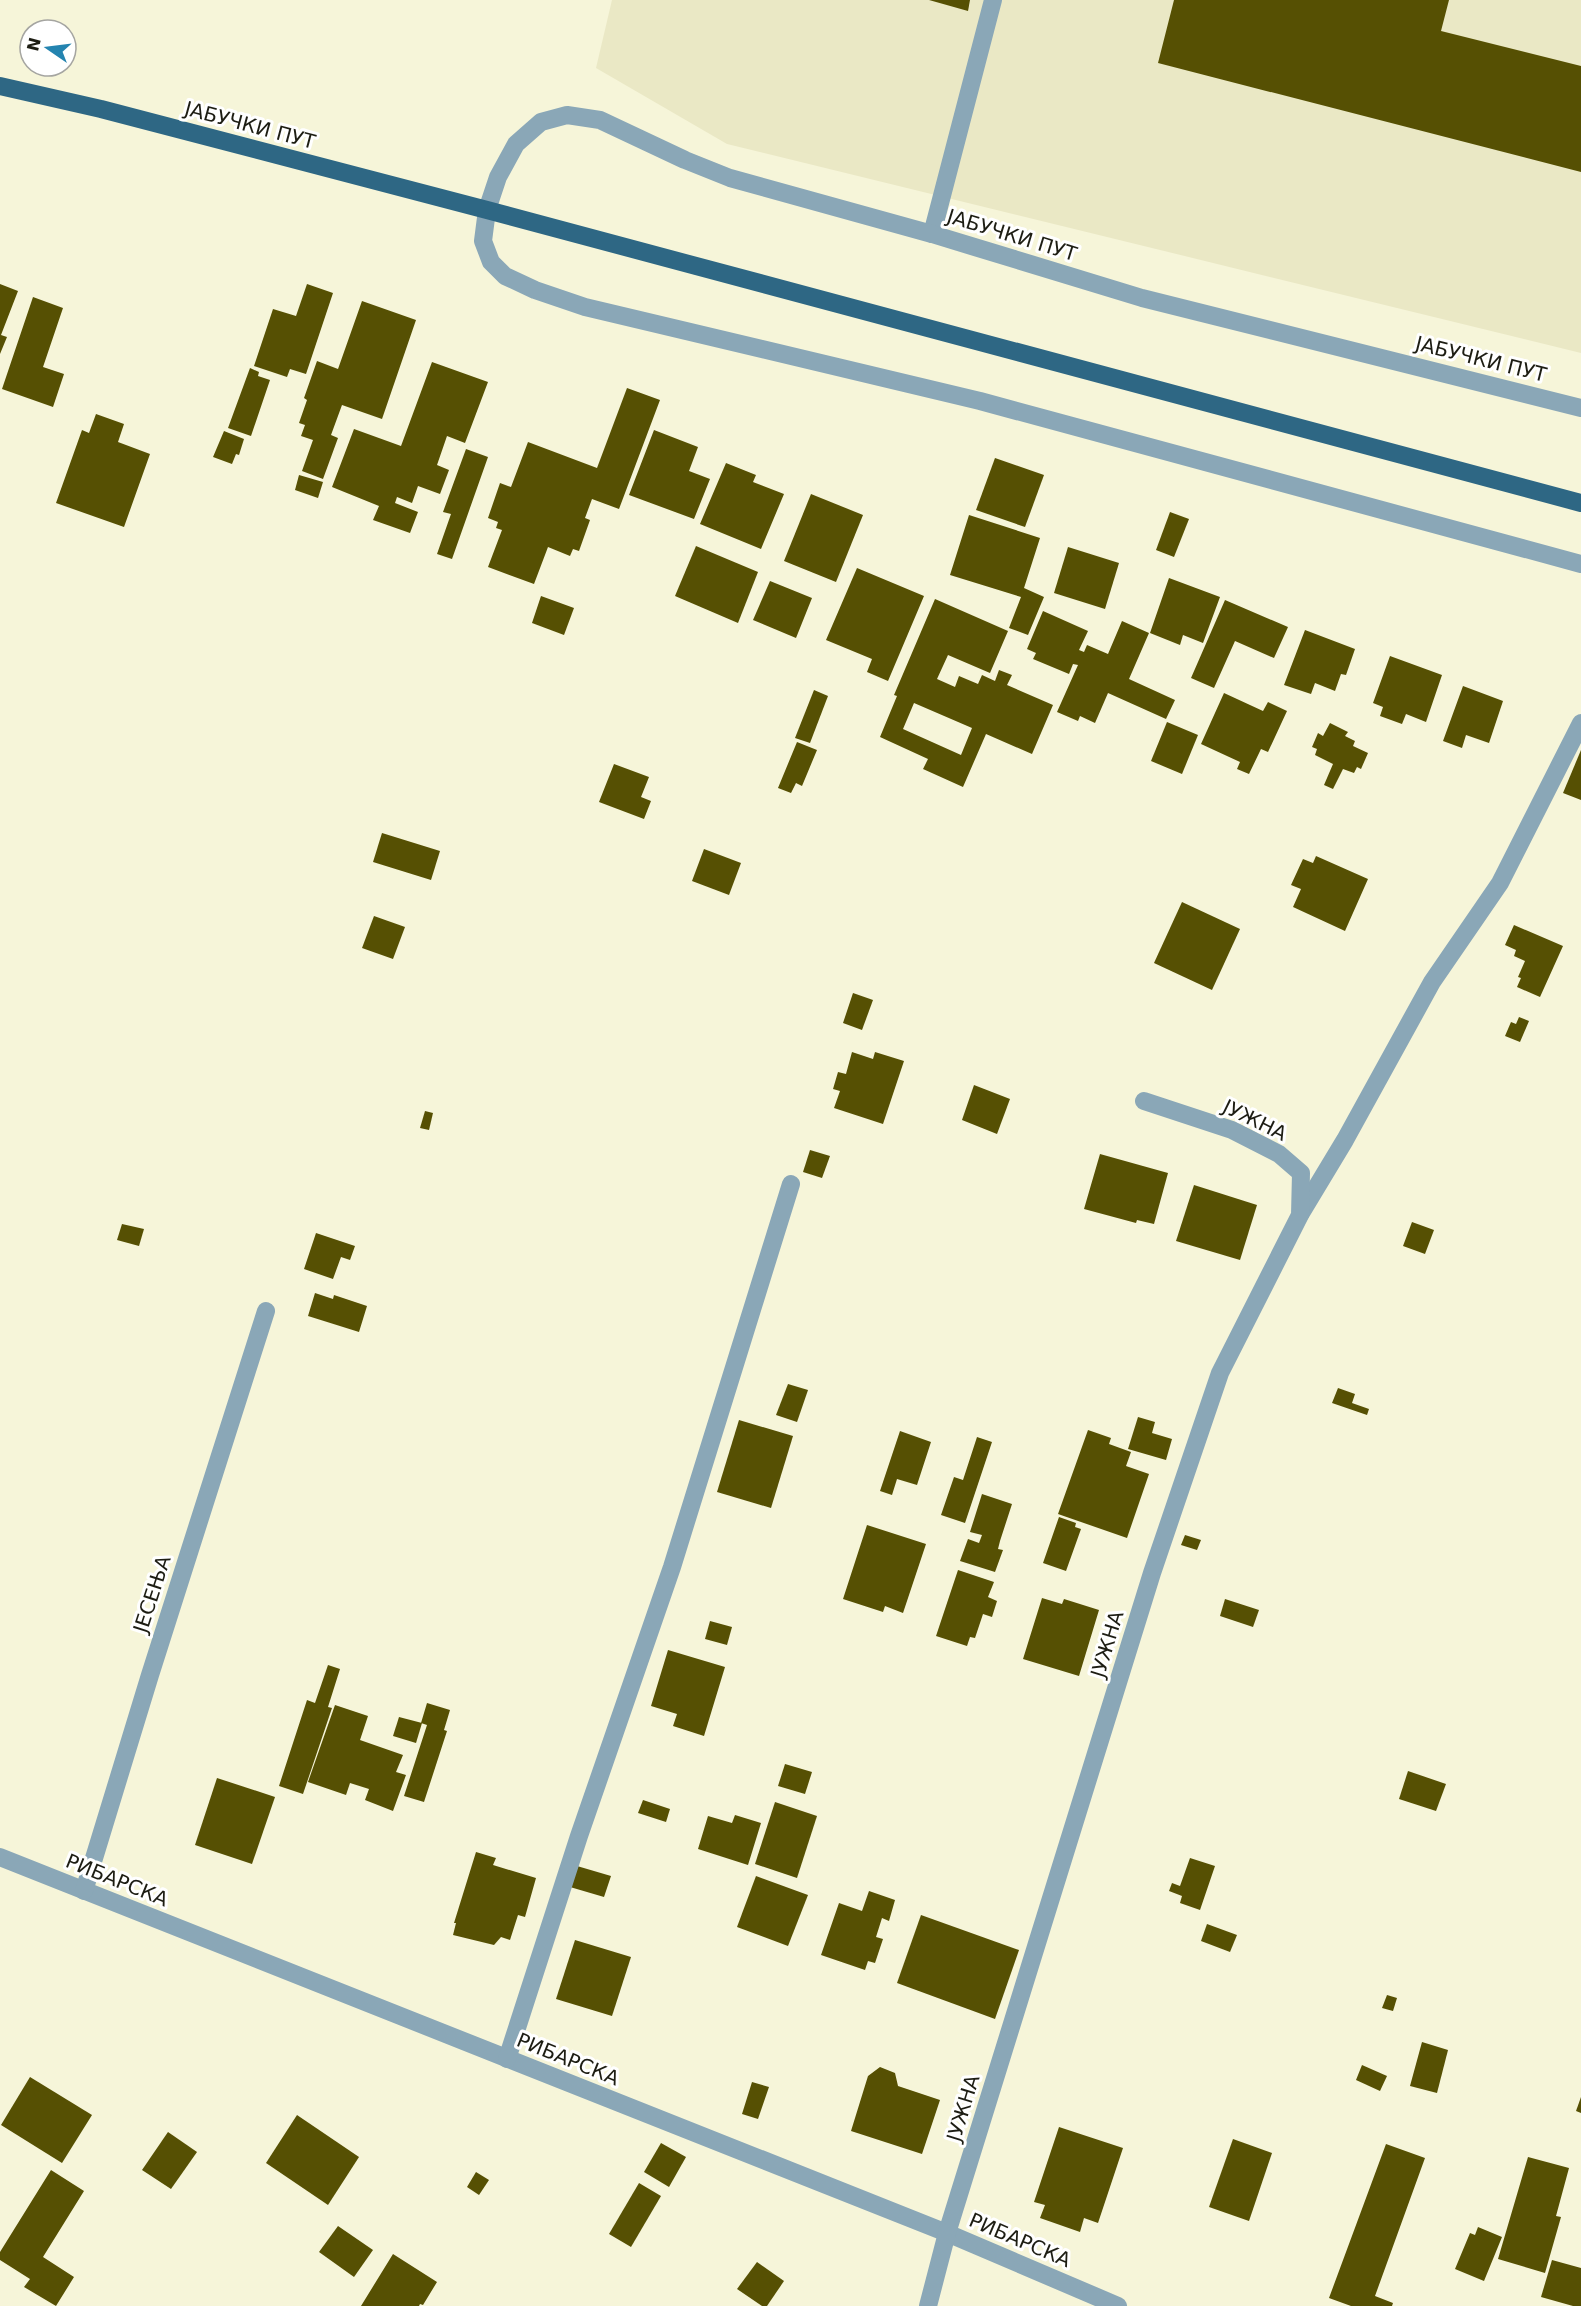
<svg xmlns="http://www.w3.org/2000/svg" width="1581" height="2306" font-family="'DejaVu Sans',sans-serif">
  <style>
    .built { fill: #eae8c5 }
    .building { fill: #565003; fill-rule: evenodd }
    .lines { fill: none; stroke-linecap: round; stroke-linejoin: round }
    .minor { stroke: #8aa7b7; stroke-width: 18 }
    .major { stroke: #2e6784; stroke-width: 18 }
    .labels { text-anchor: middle; stroke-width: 6; stroke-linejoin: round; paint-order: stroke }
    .street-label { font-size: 20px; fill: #1d1d13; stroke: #fff }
  </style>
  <rect width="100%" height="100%" fill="#f6f5d9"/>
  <polygon class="built" points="612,0 1581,0 1581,353 727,144 596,68"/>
  <g class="building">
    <polygon points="929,0 970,0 968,11"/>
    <polygon points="1174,0 1449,0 1441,31 1581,66 1581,172 1158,63"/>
    <polygon points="0,284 18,291 1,335 7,337 0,354"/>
    <polygon points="307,284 333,293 306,374 290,369 287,377 254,366 273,309 296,316"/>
    <polygon points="33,297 63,308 43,367 64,374 53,407 2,389"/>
    <polygon points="362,301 416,320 382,419 342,405 331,435 338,438 323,479 302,471 313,440 301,436 305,425 299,423 307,400 304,398 317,361 338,369"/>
    <polygon points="432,362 488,382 465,443 447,436 437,465 449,470 440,494 418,486 412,503 397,497 395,503 418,512 410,533 373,520 379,506 332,487 354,429 401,446"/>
    <polygon points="250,368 259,372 258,376 270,380 251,436 228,428"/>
    <polygon points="627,388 660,400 619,509 592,499 585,518 590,520 579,551 573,549 570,556 548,547 534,584 488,567 502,530 496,528 498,522 488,518 500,483 511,487 528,442 597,468"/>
    <polygon points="96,414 124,424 118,442 150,454 124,527 56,503 82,430 89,433"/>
    <polygon points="654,430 698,447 689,471 710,479 694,519 629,495"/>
    <polygon points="224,431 244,439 239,455 236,454 232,464 213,457"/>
    <polygon points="466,449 488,457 452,559 437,554 451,514 443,512"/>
    <polygon points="995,458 1044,475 1025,527 976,510"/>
    <polygon points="726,463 756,475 753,482 784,494 761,549 700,524"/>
    <polygon points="299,475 323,482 318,498 295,490"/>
    <polygon points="811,494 863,515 836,582 784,561"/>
    <polygon points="1170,512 1189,519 1174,557 1156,550"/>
    <polygon points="969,515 1040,538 1024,588 1044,597 1028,635 1009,628 1021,597 950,575"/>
    <polygon points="696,546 758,572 738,623 675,596"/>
    <polygon points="1068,547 1119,563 1105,609 1054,593"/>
    <polygon points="857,568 924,596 888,681 867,672 872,659 826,640"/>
    <polygon points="1169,578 1220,597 1203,643 1183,635 1180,645 1150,633"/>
    <polygon points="770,581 812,598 796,638 753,620"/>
    <polygon points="541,596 574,608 564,635 532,623"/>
    <path d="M935 599 1008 631 990 673 948 655 937 679 955 687 959 676 978 684 982 675 995 681 999 670 1012 675 1007 685 1053 705 1032 754 986 734 963 787 923 769 928 759 880 737 897 696 894 695ZM914 703 972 728 961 755 903 729Z"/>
    <polygon points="1225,600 1288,627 1274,658 1235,641 1214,688 1191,678"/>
    <polygon points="1043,611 1088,631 1079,650 1084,652 1087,645 1108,654 1122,621 1149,633 1129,679 1175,700 1166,719 1108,693 1095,723 1080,716 1078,721 1057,712 1078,665 1073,664 1069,674 1033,659 1036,653 1027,649"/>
    <polygon points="1305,630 1355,649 1346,675 1341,674 1335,691 1315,683 1311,694 1284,685"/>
    <polygon points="1390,656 1442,675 1426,722 1406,714 1402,724 1380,716 1383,707 1373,703"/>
    <polygon points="1463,686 1503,701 1489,743 1466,735 1462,748 1443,741"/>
    <polygon points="814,690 828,696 810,743 795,738"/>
    <polygon points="1224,693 1263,711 1268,702 1287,711 1268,752 1261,749 1249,774 1237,769 1240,762 1201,744"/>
    <polygon points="1167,722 1198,735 1182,774 1151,761"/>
    <polygon points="1330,723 1348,732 1345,736 1355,741 1353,746 1368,753 1361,769 1357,767 1354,773 1343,769 1333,789 1324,785 1333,764 1315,755 1317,749 1312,747 1318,733 1323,736"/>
    <polygon points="797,742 817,750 802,786 796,783 791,793 778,788"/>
    <polygon points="1581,750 1581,800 1563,793"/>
    <polygon points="614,764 649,777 641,797 651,801 644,819 599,802"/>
    <polygon points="382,833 440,851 431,880 373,862"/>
    <polygon points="704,849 741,863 729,895 692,881"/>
    <polygon points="1316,856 1368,879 1345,931 1293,907 1301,889 1291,885 1303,859 1313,863"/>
    <polygon points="1182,902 1240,929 1212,990 1154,963"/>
    <polygon points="374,916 405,927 393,959 362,948"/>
    <polygon points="1514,925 1563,946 1540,997 1517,987 1521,978 1518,977 1525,961 1514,956 1516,950 1505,945"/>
    <polygon points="853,993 873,1000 862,1030 843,1023"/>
    <polygon points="1519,1017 1529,1021 1520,1042 1505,1036 1511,1022 1516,1024"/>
    <polygon points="852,1052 873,1059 875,1052 904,1061 883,1124 834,1108 840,1091 833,1089 838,1072 846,1074"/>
    <polygon points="974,1085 1010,1099 997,1134 962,1120"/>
    <polygon points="425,1111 433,1113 429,1130 420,1128"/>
    <polygon points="810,1150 830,1156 822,1178 803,1172"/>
    <polygon points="1100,1154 1168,1173 1154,1224 1137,1220 1136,1223 1084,1209"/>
    <polygon points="1194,1185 1257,1205 1240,1260 1176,1241"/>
    <polygon points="1412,1222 1434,1230 1425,1254 1403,1246"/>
    <polygon points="122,1224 144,1229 139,1246 117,1240"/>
    <polygon points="316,1233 355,1246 350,1260 341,1257 333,1279 304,1269"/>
    <polygon points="315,1293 333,1299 334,1295 367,1306 359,1332 308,1316"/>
    <polygon points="788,1384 808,1390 797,1422 776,1415"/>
    <polygon points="1338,1388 1355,1394 1352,1403 1369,1409 1367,1415 1332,1403"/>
    <polygon points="1138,1417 1155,1422 1152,1433 1172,1439 1166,1460 1128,1449"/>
    <polygon points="739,1420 793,1436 771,1508 717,1492"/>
    <polygon points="1088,1430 1111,1438 1109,1444 1131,1452 1126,1466 1149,1474 1127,1538 1058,1514"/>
    <polygon points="900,1431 931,1442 917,1485 897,1479 892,1495 880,1491"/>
    <polygon points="977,1437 992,1442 965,1523 941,1515 954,1477 963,1480"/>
    <polygon points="982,1494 1012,1504 1000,1541 998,1549 1003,1550 995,1572 960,1561 968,1539 979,1543 982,1535 970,1532"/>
    <polygon points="1059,1517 1076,1523 1075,1527 1081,1529 1066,1571 1043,1563"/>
    <polygon points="867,1525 926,1544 903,1613 885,1606 883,1612 843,1599"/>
    <polygon points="1185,1535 1201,1540 1197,1550 1181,1545"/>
    <polygon points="958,1570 994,1582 988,1597 997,1601 992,1617 983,1614 975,1638 970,1637 967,1646 936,1636"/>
    <polygon points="1042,1598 1062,1604 1064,1599 1099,1610 1079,1676 1023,1659"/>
    <polygon points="1225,1599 1259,1610 1253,1627 1220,1616"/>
    <polygon points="710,1621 732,1627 727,1645 705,1639"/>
    <polygon points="668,1650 725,1667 704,1736 673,1726 677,1714 651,1706"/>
    <polygon points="328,1665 340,1669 328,1707 332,1708 303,1794 279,1786 307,1700 315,1703"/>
    <polygon points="427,1703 450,1710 444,1730 447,1731 424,1802 404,1796 427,1725 421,1723"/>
    <polygon points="335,1705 368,1716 360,1740 403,1755 396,1772 406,1775 393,1811 365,1800 369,1789 350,1783 346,1795 308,1782"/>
    <polygon points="399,1717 422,1723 416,1743 393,1736"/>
    <polygon points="785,1764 812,1772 805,1794 778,1786"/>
    <polygon points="1408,1771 1446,1784 1436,1811 1399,1799"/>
    <polygon points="217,1778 275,1797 252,1864 195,1845"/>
    <polygon points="643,1800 670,1809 666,1822 638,1813"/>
    <polygon points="775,1802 817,1816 797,1878 755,1864"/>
    <polygon points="735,1815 761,1823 748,1865 698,1849 708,1816 732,1823"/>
    <polygon points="476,1852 496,1858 493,1865 536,1878 525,1917 518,1915 510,1940 501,1937 494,1945 453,1935 456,1923 454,1923"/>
    <polygon points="1190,1858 1215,1866 1200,1910 1180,1903 1182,1896 1169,1891 1172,1883 1180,1886"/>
    <polygon points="577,1866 611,1876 604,1897 570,1887"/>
    <polygon points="756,1876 808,1895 788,1946 737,1927"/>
    <polygon points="869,1891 895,1900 889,1921 882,1918 876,1937 883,1939 875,1963 868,1961 865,1970 821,1955 839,1903 862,1911"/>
    <polygon points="921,1915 1019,1950 995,2019 897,1983"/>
    <polygon points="1207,1924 1237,1935 1230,1952 1201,1941"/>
    <polygon points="575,1940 631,1957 612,2016 556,1999"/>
    <polygon points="1387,1995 1397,1998 1393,2011 1382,2008"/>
    <polygon points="1422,2042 1448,2050 1437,2093 1410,2086"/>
    <polygon points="1362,2065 1387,2076 1380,2091 1356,2080"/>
    <polygon points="880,2067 895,2073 898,2086 940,2100 922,2154 851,2131 868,2076"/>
    <polygon points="30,2077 92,2115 62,2163 1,2125"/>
    <polygon points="752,2082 769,2087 758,2119 742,2114"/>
    <polygon points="1581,2097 1581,2113 1576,2111"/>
    <polygon points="297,2115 359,2157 328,2205 266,2163"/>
    <polygon points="1059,2127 1123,2148 1098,2223 1084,2218 1080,2232 1040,2218 1045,2205 1034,2202"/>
    <polygon points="168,2132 197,2152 171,2189 142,2170"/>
    <polygon points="1233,2139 1272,2153 1249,2221 1209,2207"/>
    <polygon points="661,2143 686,2157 669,2187 644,2172"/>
    <polygon points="1386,2144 1425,2158 1375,2296 1393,2303 1392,2306 1351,2306 1329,2298"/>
    <polygon points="1528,2157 1569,2168 1556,2216 1561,2217 1545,2273 1498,2259"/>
    <polygon points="51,2170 84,2191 43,2257 74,2277 56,2306 24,2287 30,2279 0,2260 0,2252"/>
    <polygon points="476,2172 489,2180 479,2195 467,2187"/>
    <polygon points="639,2183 661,2196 631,2247 609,2234"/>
    <polygon points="338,2226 373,2250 354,2277 319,2252"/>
    <polygon points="1478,2227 1502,2237 1484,2281 1455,2269 1470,2233 1475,2235"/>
    <polygon points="393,2254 437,2282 423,2305 420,2304 419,2306 361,2306"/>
    <polygon points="1552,2260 1581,2268 1581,2306 1573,2306 1541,2297"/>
    <polygon points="757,2262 784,2281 767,2306 762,2306 737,2289"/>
  </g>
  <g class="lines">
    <g class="minor">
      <polyline points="932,234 993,0"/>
      <polyline points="1581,408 1142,298 932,234 730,178 685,160 600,120 567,115 541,122 516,144 498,177 487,210 483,241 491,262 505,276 535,290 585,307 980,401 1581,564"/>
      <polyline points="1301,1213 1345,1140 1432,982 1500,883 1581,723"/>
      <polyline points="0,1857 947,2233 1118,2306"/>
      <polyline points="84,1891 150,1675 266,1311"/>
      <polyline points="507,2059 579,1836 672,1567 791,1184"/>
      <polyline points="928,2306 947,2233 1152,1573 1220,1373 1300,1215 1301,1173 1279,1154 1232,1130 1144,1101"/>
    </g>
    <polyline class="major" points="0,86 101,109 487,210 1581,503"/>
  </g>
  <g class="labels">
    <g class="street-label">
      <text transform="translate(250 125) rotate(15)" y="7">ЈАБУЧКИ ПУТ</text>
      <text transform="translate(1012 235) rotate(17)" y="7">ЈАБУЧКИ ПУТ</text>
      <text transform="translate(1481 359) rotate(14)" y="7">ЈАБУЧКИ ПУТ</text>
      <text transform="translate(1255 1120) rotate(26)" y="7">ЈУЖНА</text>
      <text transform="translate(152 1594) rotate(-72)" y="7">ЈЕСЕЊА</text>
      <text transform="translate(1107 1644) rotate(-73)" y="7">ЈУЖНА</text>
      <text transform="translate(117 1880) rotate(22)" y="7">РИБАРСКА</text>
      <text transform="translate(568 2059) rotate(22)" y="7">РИБАРСКА</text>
      <text transform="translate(963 2108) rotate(-73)" y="7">ЈУЖНА</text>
      <text transform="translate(1020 2240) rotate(23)" y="7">РИБАРСКА</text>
    </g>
  </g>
  <g transform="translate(48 48) rotate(284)"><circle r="28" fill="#ffffff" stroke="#a5a5a1" stroke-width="1.5"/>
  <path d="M0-4.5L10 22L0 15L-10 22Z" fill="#2484b0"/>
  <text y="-9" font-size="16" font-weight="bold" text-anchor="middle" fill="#1d1d13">N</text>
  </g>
</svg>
